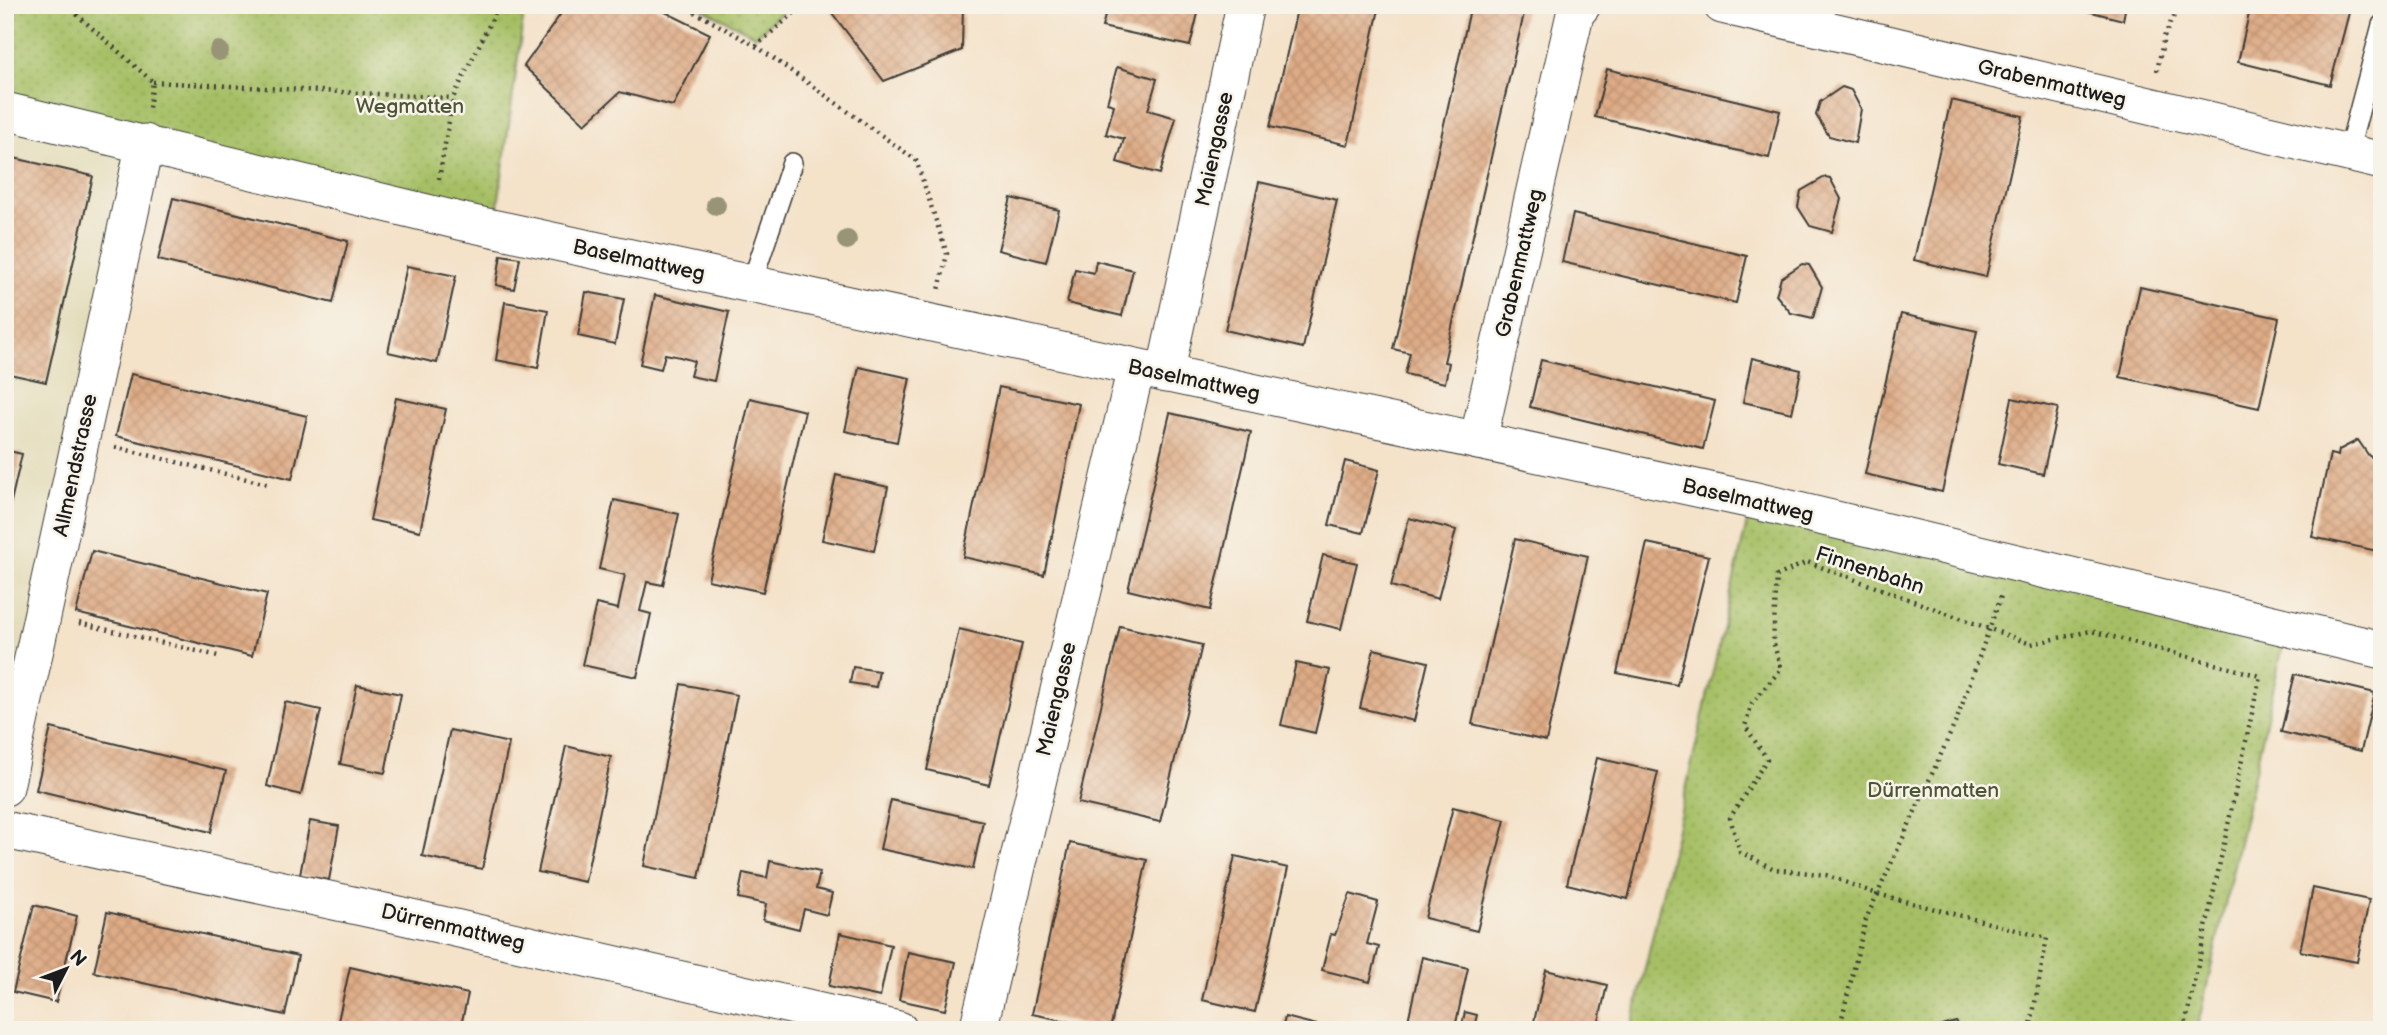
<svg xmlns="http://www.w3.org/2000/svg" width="2387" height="1035" font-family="'Balsamiq Sans',sans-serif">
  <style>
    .built { fill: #e3dcba }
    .green { fill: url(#green-dots); stroke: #616e40; stroke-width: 2 }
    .building { fill: url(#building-cross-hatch) }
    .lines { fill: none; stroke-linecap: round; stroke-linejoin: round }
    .lane-casing { stroke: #3c3a36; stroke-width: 22 }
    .street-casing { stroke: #3c3a36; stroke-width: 39 }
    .path { stroke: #3c3a36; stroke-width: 4.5; stroke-dasharray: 2 5; stroke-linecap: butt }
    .lane { stroke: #fff; stroke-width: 19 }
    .street { stroke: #fff; stroke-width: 37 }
    .tree { fill: #989478 }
    .labels { text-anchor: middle; stroke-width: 5; stroke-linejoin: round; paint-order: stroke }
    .street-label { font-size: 21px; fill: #1c1c1c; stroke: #f7f3e8 }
    .park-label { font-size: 21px; fill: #4c5536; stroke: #f7f3e8 }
  </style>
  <defs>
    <pattern id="green-dots" width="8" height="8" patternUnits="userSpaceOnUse" patternTransform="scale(1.75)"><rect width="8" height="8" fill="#a6bf65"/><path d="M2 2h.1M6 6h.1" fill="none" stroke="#8ea457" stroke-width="1.8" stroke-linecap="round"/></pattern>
    <pattern id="building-cross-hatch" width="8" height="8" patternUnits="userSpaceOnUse" patternTransform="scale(1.75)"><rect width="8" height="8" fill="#deac86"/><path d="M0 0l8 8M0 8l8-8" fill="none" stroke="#be9373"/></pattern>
  </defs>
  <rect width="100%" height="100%" fill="#f7f3e8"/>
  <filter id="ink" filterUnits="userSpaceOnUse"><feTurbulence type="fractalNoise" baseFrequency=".0143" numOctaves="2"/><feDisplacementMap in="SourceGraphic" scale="14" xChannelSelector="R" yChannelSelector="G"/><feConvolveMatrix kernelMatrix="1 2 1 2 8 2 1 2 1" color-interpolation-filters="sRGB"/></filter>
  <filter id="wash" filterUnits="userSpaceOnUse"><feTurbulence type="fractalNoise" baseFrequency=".00686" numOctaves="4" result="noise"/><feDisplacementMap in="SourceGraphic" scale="28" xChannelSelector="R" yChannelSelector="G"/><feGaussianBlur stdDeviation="1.57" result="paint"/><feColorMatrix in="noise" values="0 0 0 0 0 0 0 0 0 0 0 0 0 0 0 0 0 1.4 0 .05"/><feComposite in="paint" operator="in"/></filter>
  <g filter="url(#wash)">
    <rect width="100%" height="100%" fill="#f4e2c9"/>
    <polygon class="built" points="5,111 145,143 5,787"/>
    <g class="green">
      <polygon points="5,5 525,5 495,228 5,111"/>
      <polygon points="696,5 790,5 756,36"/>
      <polygon points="1752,500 2287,628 2197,1030 1631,1030"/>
    </g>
    <g id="blocks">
      <g class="building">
        <polygon points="567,5 651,5 710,34 673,106 620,92 585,124 524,66"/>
        <polygon points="826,5 963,5 962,50 884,81"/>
        <polygon points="1108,5 1200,5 1190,46 1102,27"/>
        <polygon points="1298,5 1380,5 1348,145 1270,127"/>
        <polygon points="1471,5 1526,5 1444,362 1449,363 1445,383 1405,374 1410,353 1393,349"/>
        <polygon points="2064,5 2126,5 2123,20"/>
        <polygon points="2251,5 2351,5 2330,85 2238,62"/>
        <polygon points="1117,67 1157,79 1148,110 1176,118 1160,174 1117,162 1124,139 1106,134 1114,105 1107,103"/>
        <polygon points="1607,69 1780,111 1769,158 1595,117"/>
        <polygon points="1842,87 1851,90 1861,109 1855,143 1829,136 1816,115 1820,102"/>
        <polygon points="1951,100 2023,116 1986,277 1914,260"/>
        <polygon points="5,156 93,176 46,382 5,373"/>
        <polygon points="1825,177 1830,178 1841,199 1832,232 1810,226 1798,207 1801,191"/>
        <polygon points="1259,182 1337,200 1303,348 1225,330"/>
        <polygon points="173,198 348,241 333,303 158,260"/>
        <polygon points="1011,198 1059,210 1046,262 998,250"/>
        <polygon points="1573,214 1747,256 1736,303 1562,262"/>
        <polygon points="501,255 520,258 514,289 496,285"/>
        <polygon points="1096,261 1133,270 1122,316 1067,303 1075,269 1094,273"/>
        <polygon points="1802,264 1809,265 1822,287 1813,318 1791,313 1776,295 1781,278"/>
        <polygon points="407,266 456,276 437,363 388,352"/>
        <polygon points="2140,287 2279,318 2259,408 2120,377"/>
        <polygon points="586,292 624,299 615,344 578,336"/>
        <polygon points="655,295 729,312 714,381 690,376 694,361 680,357 665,354 661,369 640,364"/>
        <polygon points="505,302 548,310 538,368 496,360"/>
        <polygon points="1901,314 1977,331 1942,492 1865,474"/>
        <polygon points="1752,358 1801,370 1792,413 1743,402"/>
        <polygon points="1541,360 1715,401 1703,449 1530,407"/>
        <polygon points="859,367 910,378 897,442 845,431"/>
        <polygon points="131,374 307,416 292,479 116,436"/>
        <polygon points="999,387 1079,404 1044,575 963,557"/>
        <polygon points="396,398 446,409 420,531 370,520"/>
        <polygon points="750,398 805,411 763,592 708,580"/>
        <polygon points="2012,398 2058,408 2043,474 1998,464"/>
        <polygon points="1170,413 1251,432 1210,610 1128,590"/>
        <polygon points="2358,440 2369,456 2376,459 2382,455 2382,552 2312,537 2330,454 2338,456 2339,450"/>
        <polygon points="5,450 22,454 6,523 5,523"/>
        <polygon points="1345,461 1379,470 1363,533 1329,525"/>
        <polygon points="836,475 888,487 874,551 822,540"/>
        <polygon points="614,500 679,514 663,585 647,582 640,611 651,614 637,677 582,665 596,604 618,609 625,575 599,569"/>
        <polygon points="1409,518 1456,530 1438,599 1391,586"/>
        <polygon points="1515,539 1588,556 1546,741 1472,724"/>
        <polygon points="1647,543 1709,556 1677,685 1617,673"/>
        <polygon points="92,551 267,594 252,656 76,613"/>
        <polygon points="1323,555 1357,563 1341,629 1307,621"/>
        <polygon points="1120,626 1202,645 1160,822 1078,803"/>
        <polygon points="959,629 1022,644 989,785 927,770"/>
        <polygon points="1374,649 1428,662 1414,721 1360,708"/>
        <polygon points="1296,663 1330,670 1315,733 1281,725"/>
        <polygon points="853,667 879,671 876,687 850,683"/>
        <polygon points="2295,674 2375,693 2361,751 2281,732"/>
        <polygon points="681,684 737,695 699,878 644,866"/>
        <polygon points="357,685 401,694 385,773 340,764"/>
        <polygon points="285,702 321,710 301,795 267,786"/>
        <polygon points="51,728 226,771 211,832 36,790"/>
        <polygon points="450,730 509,743 482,869 422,856"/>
        <polygon points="566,746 611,757 585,882 538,872"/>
        <polygon points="1597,758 1658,772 1628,899 1567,884"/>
        <polygon points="891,800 983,821 973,869 880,849"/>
        <polygon points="1453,807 1505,820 1477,931 1425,918"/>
        <polygon points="310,821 339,826 329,880 300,875"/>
        <polygon points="1070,843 1147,860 1110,1030 1032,1014"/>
        <polygon points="1235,856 1288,868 1255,1012 1202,1000"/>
        <polygon points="770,861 820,872 816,889 832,893 827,915 804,909 799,929 763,920 766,904 738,898 743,873 767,878"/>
        <polygon points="5,880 12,881 6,905 5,905"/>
        <polygon points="2313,888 2369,900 2357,962 2300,951"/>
        <polygon points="1350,894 1378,902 1367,944 1379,947 1370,982 1322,970 1331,934 1335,935"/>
        <polygon points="34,905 77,916 56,1002 13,992"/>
        <polygon points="107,912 298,956 285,1015 94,972"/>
        <polygon points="840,933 891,945 880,997 829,986"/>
        <polygon points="908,952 956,962 945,1010 899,1000"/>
        <polygon points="1422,957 1468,968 1456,1023 1462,1025 1465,1012 1477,1015 1474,1027 1480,1030 1406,1030"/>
        <polygon points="350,967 468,994 460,1030 336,1030"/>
        <polygon points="1546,970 1607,985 1597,1030 1532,1030"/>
        <polygon points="1285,1017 1333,1029 1333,1030 1282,1030"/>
        <polygon points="1956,1022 1963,1030 1933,1030 1933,1029"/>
      </g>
    </g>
  </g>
  <g filter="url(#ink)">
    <use href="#blocks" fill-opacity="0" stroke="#3c3a36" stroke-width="2"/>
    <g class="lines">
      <defs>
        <g id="lane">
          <polyline points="2348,153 2382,25"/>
          <polyline points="751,285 792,163"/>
        </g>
        <g id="street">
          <polyline points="1722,5 2382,161"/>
          <polyline points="5,111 464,222 1752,500 2382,650"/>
          <polyline points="1165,374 1245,5"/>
          <polyline points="1478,441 1575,14 1582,5"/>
          <polyline points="5,787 145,143"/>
          <polyline points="5,830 394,914 899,1030"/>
          <polyline points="978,1030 1136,368"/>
        </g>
      </defs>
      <use href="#lane" class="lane-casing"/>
      <use href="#street" class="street-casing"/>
      <g class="path">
        <polyline points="66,5 153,82 149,108"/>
        <polyline points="682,5 756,46 803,5"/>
        <polyline points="756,46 916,160 947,254 939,290"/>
        <polyline points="2157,71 2164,37 2179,5"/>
        <polyline points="153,82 453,98"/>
        <polyline points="439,179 453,98 499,5"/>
        <polyline points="115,447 267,484"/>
        <polyline points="79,623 218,656"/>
        <polyline points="1839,1030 1866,919 1957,719 2001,596"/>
        <polyline points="2030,1030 2047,938 1877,894 1826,875 1774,869 1740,852 1730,818 1767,759 1745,726 1752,703 1781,669 1773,641 1777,576 1807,562 2031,644 2091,631 2260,676 2184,1030"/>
      </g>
      <use href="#lane" class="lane"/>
      <use href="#street" class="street"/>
    </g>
    <g class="tree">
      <circle cx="219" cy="51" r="10"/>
      <circle cx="716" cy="205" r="10"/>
      <circle cx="847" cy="240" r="10"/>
    </g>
  </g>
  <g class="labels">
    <g class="street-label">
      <text transform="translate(2052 83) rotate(13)" y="7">Grabenmattweg</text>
      <text transform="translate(1214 149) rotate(-78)" y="7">Maiengasse</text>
      <text transform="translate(639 260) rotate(12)" y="7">Baselmattweg</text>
      <text transform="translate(1519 263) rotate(-77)" y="7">Grabenmattweg</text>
      <text transform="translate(1194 380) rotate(12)" y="7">Baselmattweg</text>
      <text transform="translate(75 465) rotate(-78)" y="7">Allmendstrasse</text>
      <text transform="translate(1748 500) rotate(13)" y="7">Baselmattweg</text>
      <text transform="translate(1870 570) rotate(18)" y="7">Finnenbahn</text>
      <text transform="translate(1056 699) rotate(-77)" y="7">Maiengasse</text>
      <text transform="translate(453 927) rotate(13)" y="7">Dürrenmattweg</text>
    </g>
    <g class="park-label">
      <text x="410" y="113">Wegmatten</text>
      <text x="1933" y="797">Dürrenmatten</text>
    </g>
  </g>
  <rect width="2387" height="1035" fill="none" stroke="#f7f3e8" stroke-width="28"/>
  <g transform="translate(66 969) rotate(48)" stroke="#f7f3e8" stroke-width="5" paint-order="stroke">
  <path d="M0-5L12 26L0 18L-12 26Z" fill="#1c1c1c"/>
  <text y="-10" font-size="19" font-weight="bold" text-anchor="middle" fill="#1c1c1c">N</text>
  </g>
</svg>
